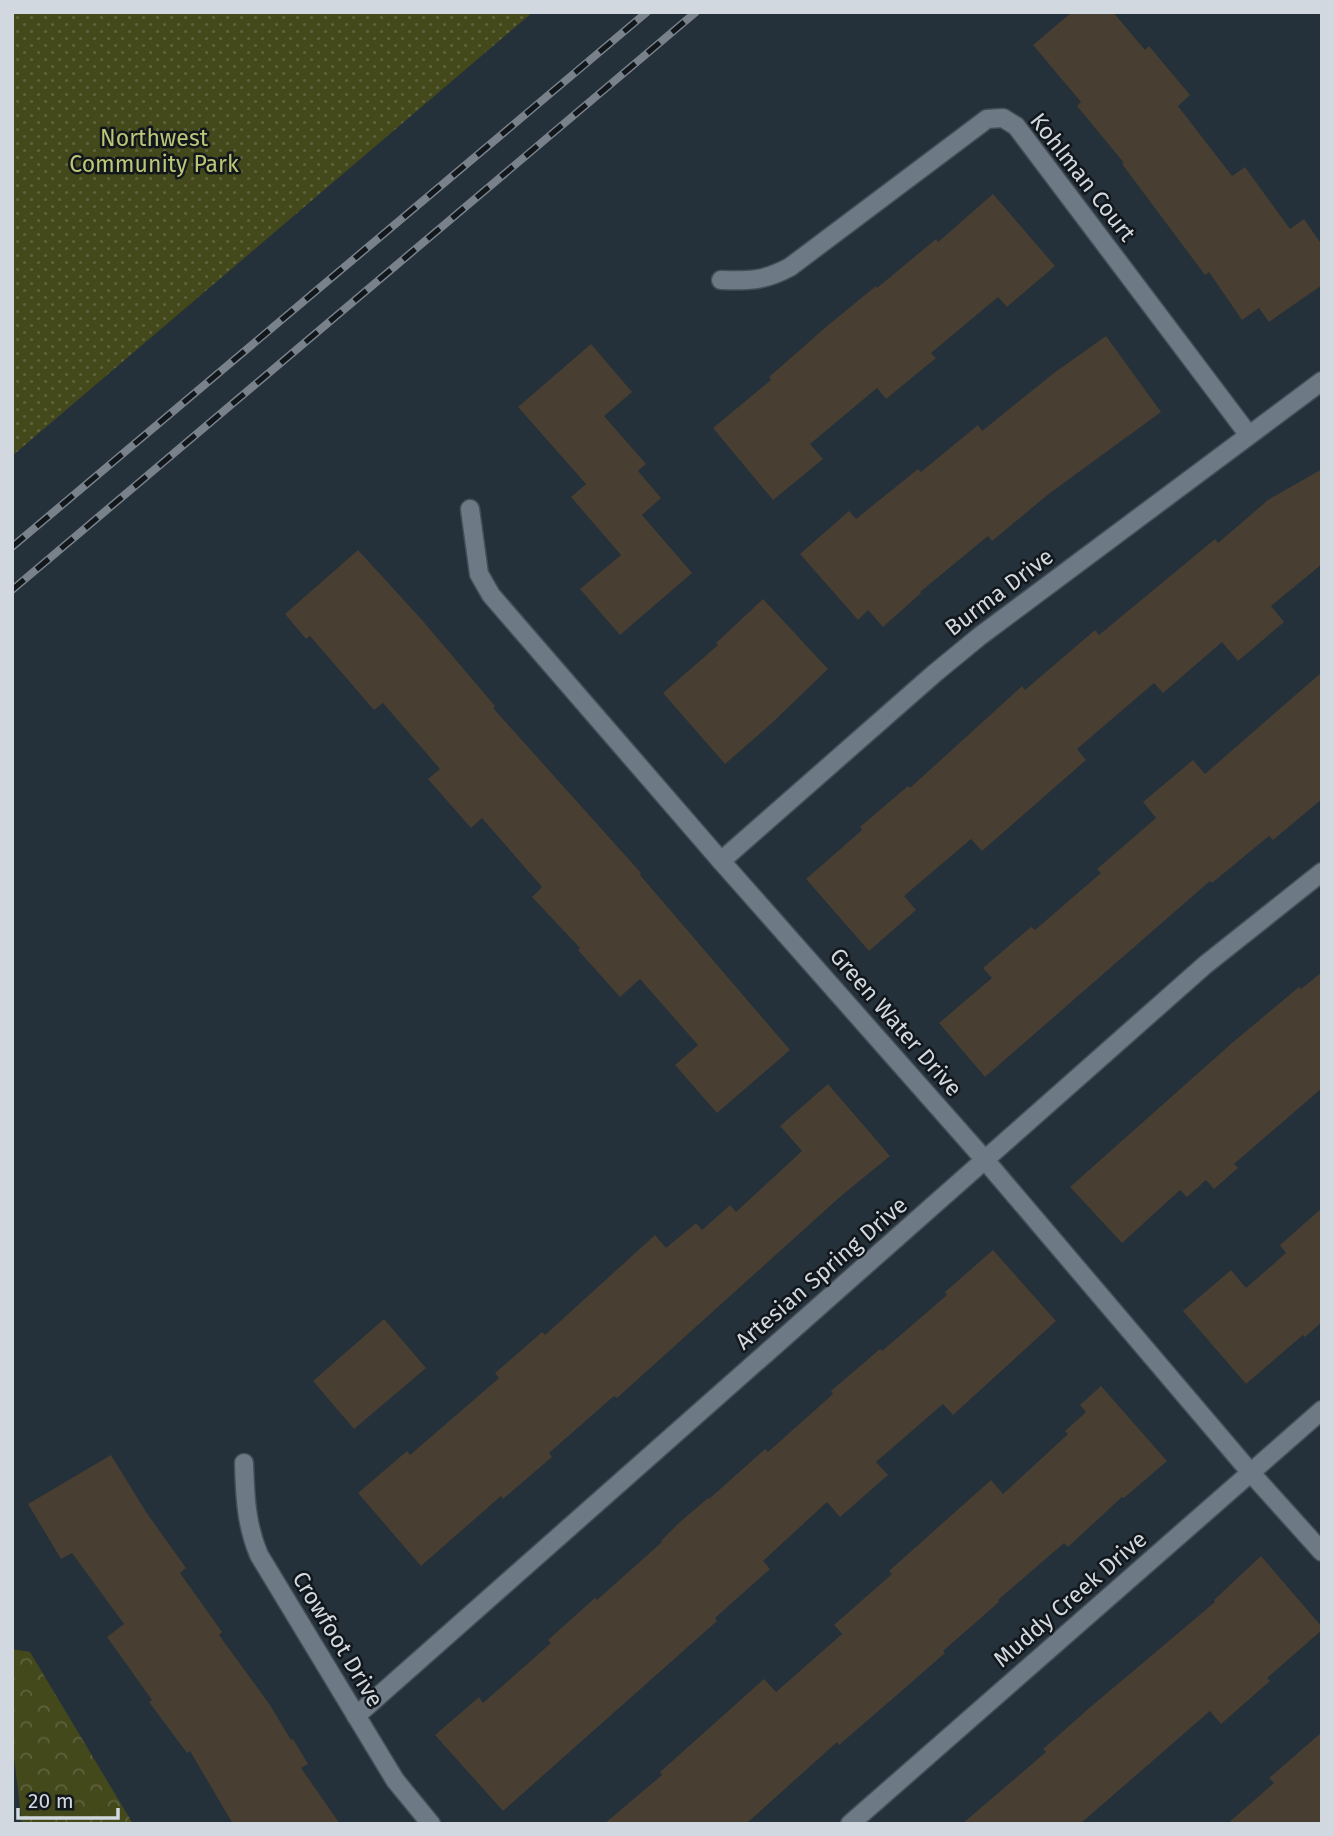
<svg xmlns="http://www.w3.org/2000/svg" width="1334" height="1836" font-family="'Fira Sans',sans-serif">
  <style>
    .green { fill: url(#green-dots) }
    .forest { fill: url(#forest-crowns) }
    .building { fill: #483e32 }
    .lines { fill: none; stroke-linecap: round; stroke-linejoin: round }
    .street-casing { stroke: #444e56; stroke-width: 21 }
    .street { stroke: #6d7a86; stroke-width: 18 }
    .rail-casing { stroke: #79828b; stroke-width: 8 }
    .rail { stroke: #12171c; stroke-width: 5; stroke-dasharray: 16; stroke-linecap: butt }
    .labels { text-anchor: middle; stroke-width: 5; stroke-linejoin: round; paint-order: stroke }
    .park-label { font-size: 23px; fill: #bdc677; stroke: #12171c }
    .street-label { font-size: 23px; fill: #d1d8df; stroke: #12171c }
  </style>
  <defs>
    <pattern id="green-dots" width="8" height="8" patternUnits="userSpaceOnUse" patternTransform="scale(1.75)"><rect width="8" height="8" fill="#44491c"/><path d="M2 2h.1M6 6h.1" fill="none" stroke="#5e623d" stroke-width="1.8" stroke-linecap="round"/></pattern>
    <pattern id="forest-crowns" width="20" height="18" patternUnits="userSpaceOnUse" patternTransform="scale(1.75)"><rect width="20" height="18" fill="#44491c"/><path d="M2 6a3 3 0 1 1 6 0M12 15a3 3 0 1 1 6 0" fill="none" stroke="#5e623d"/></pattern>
  </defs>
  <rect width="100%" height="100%" fill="#24303a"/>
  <polygon class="green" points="12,12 533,12 12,456"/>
  <polygon class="forest" points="12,1649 30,1652 133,1824 22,1824 12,1740"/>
  <g class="building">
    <polygon points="1072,12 1113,12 1145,50 1149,46 1190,95 1178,106 1232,176 1245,167 1290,229 1304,219 1322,245 1322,285 1269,322 1259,308 1242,320 1209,272 1205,275 1122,164 1124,163 1077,106 1081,102 1033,45"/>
    <polygon points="993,194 1055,266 1007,307 998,297 931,353 936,358 886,399 877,388 810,444 823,459 773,500 713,428 771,380 769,377 826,327 876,286 877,288 936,239 938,242"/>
    <polygon points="1106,336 1161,412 1050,493 992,541 988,536 920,592 921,593 883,627 868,610 858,620 800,554 849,511 856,519 918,469 921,472 978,425 982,431 1054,373"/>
    <polygon points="591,344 632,392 604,416 646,464 638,471 661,498 642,515 692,573 620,635 580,589 621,555 571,497 586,484 518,407"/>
    <polygon points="1322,469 1322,564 1271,606 1284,622 1238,661 1222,642 1163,693 1154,683 1077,749 1086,760 982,851 971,839 904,896 916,910 869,951 806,879 862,830 860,827 908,786 910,788 1022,686 1025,690 1095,630 1099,635 1215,539 1218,543 1268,500"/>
    <polygon points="358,550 422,620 495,706 493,708 641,873 640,875 790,1050 717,1113 675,1065 698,1045 640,979 620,997 578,950 580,948 532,897 542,887 482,818 471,828 428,779 440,769 383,703 374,710 310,636 306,639 285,614"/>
    <polygon points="763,599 828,669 773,722 725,764 663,693 718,645 716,643"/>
    <polygon points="1322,672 1322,799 1273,840 1269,836 1212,883 1210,881 985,1077 939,1023 992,978 983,968 1031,927 1035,930 1101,873 1097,869 1156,818 1143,802 1193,760 1205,774"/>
    <polygon points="1322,972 1322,1088 1234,1164 1238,1168 1214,1189 1206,1180 1187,1197 1180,1190 1122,1243 1070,1187 1232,1043 1299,987 1301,989"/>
    <polygon points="828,1084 890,1156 841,1196 617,1398 614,1396 549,1453 552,1457 503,1499 501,1496 421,1566 358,1493 407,1451 410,1455 499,1378 495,1373 542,1332 545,1335 655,1235 666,1248 696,1223 702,1230 730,1205 736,1212 802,1151 780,1126"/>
    <polygon points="1322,1208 1322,1322 1305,1337 1303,1335 1246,1384 1183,1311 1231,1270 1246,1288 1286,1253 1280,1245"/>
    <polygon points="993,1250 1056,1321 953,1415 943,1404 876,1462 888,1475 840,1517 827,1502 763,1561 770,1569 715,1618 717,1621 503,1811 435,1735 479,1697 483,1703 551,1643 548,1640 595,1598 597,1600 662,1542 661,1541 680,1522 708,1498 709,1499 765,1449 768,1452 833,1394 831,1391 880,1349 882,1351 947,1295 945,1292"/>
    <polygon points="384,1319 426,1368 354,1429 313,1381"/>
    <polygon points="1101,1386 1167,1461 1124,1498 1122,1497 1068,1547 1064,1543 998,1600 999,1602 943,1651 945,1653 897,1695 839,1745 837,1742 746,1824 604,1824 662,1775 660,1772 764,1679 776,1692 842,1634 834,1625 892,1574 889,1571 991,1480 1003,1494 1068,1434 1065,1431 1086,1412 1080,1405"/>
    <polygon points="111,1455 146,1512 186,1568 180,1573 222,1632 219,1635 270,1705 291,1740 293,1739 308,1764 301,1768 340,1824 233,1824 190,1751 187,1753 149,1702 152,1700 107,1637 124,1624 72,1553 61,1559 28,1504"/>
    <polygon points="1261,1556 1322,1627 1322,1630 1267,1678 1270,1681 1221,1724 1210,1711 1080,1824 962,1824 1046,1752 1043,1749 1087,1710 1215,1602 1214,1600"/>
    <polygon points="1322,1732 1322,1824 1227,1824 1274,1783 1269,1778"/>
  </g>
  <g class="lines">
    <defs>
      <g id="street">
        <path d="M721 280C749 281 764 281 790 267L987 119 1003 118 1016 126 1248 434"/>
        <polyline points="470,509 479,574 491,595 721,861 985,1160 1251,1473 1322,1552"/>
        <polyline points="721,861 935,673 980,636 1322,381"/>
        <path d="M244 1463C245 1495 246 1525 259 1555L395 1780 431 1824"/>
        <polyline points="356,1716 1205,965 1322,872"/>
        <polyline points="850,1824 1322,1410"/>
      </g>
    </defs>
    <use href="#street" class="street-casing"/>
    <use href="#street" class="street"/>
    <defs>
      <g id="rail">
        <polyline points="12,547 647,12"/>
        <polyline points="12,590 696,12"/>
      </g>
    </defs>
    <use href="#rail" class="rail-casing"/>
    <use href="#rail" class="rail"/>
  </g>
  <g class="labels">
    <g class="park-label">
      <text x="154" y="146">Northwest<tspan x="154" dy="26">Community Park</tspan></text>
    </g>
    <g class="street-label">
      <text transform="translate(1083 177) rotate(52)" y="8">Kohlman Court</text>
      <text transform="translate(999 592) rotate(-37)" y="8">Burma Drive</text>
      <text transform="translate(896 1022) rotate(49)" y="8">Green Water Drive</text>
      <text transform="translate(821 1273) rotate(-41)" y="8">Artesian Spring Drive</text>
      <text transform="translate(1070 1599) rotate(-41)" y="8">Muddy Creek Drive</text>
      <text transform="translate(338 1639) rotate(59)" y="8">Crowfoot Drive</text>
    </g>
  </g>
  <rect width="1334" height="1836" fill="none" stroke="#d1d8df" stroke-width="28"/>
  <path d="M18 1808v10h100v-10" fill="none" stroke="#d1d8df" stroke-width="3.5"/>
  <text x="28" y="1808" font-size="21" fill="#d1d8df" stroke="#12171c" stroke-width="5" paint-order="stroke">20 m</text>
</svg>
